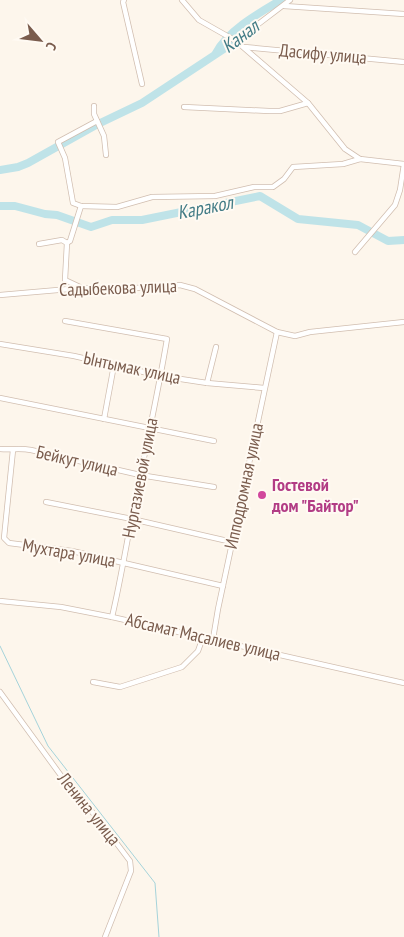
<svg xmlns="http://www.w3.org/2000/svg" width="404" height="937" font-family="'PT Sans Narrow',sans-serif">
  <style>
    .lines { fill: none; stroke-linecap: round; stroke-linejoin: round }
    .stream { stroke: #a5d3da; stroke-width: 1 }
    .river { stroke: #bfe3e8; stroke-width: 8 }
    .minor-casing { stroke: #d1beb0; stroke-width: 6 }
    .minor { stroke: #fff; stroke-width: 4.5 }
    .hotel-dot { fill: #d1479c; stroke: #fffaf3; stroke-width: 2 }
    .labels { text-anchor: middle; stroke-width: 4; stroke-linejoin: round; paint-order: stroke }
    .street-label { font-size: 18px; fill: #7a5c4d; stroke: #fffaf3 }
    .hotel-label { font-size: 18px; font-weight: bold; fill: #b23c85; stroke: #fffaf3; text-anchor: start }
    .water-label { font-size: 19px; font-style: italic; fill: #437c86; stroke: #fffaf3 }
  </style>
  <rect width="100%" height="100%" fill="#fdf6ec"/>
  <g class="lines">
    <polyline class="stream" points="0,646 48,746 155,883 159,937"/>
    <g class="river">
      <path d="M216 53C228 30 259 13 281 0"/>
      <polyline points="0,170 18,167 28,163 96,125 142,103 242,37"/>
      <polyline points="0,206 15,206 45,214 57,215 91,227 112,220 142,220 260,196 298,219 358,225 388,241 404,240"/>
    </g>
    <defs>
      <g id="minor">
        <polyline points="124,0 123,2 142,84"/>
        <polyline points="182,0 199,20 236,41 308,103 345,149 360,159 404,164"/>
        <polyline points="284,6 404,14"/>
        <polyline points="236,41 290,0"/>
        <polyline points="244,47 404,62"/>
        <polyline points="94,106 94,114 104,136 106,155"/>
        <polyline points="184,107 269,111 280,111 308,103"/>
        <polyline points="97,121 58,142 65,158 73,203 81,206 117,207 152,197 215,196 254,187 273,187 284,179 293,167 343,164 360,159"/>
        <polyline points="39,244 62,240 67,243"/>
        <polyline points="355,252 395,205 400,190 404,164"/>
        <polyline points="80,287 65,280 67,243 70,241 81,206"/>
        <polyline points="0,295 81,288 135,288 180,285 195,289 277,332 295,336 310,332 404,322"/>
        <path d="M65 321 167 339C158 393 146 447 135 501 127 540 121 579 112 617"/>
        <polyline points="0,344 74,356 161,376 207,383 264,388"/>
        <polyline points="207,383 216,347"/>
        <polyline points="0,398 214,441"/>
        <polyline points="104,419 114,365"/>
        <path d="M0 449C11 450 20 448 31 450L140 475 214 487"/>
        <polyline points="13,450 4,538 9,543 72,551 223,586"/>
        <polyline points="46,502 132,519 232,542"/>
        <polyline points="0,601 61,607 112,617 404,683"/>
        <polyline points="213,639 218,609 277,332"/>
        <polyline points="93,682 120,687 182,667 198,651 203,637"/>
        <polyline points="0,692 62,777 99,820 130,861 131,871 105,937"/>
      </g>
    </defs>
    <use href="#minor" class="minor-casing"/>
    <use href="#minor" class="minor"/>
  </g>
  <circle class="hotel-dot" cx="262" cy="495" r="5"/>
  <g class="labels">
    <g class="street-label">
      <text transform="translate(323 54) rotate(5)" y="6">Дасифу улица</text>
      <text transform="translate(118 288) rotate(-2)" y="6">Садыбекова улица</text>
      <text transform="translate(132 368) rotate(12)" y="6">Ынтымак улица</text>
      <text transform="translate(77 461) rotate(13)" y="6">Бейкут улица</text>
      <text transform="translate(140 478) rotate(-79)" y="6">Нургазиевой улица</text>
      <text transform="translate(244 486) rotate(-78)" y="6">Ипподромная улица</text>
      <text transform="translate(69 553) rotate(10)" y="6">Мухтара улица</text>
      <text transform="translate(203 637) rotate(13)" y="6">Абсамат Масалиев улица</text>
      <text transform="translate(89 809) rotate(51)" y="6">Ленина улица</text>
    </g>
    <g class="hotel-label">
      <text x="272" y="491">Гостевой<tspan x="272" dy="21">дом "Байтор"</tspan></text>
    </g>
    <g class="water-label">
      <text transform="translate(240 36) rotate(-37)" y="7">Канал</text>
      <text transform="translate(205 207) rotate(-11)" y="7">Каракол</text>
    </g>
  </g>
  <g transform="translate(40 40) rotate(118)" stroke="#fffaf3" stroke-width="4" paint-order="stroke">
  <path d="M0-4L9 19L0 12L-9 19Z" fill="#7a5c4d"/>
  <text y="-8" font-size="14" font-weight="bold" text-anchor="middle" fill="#7a5c4d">С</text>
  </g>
</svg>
